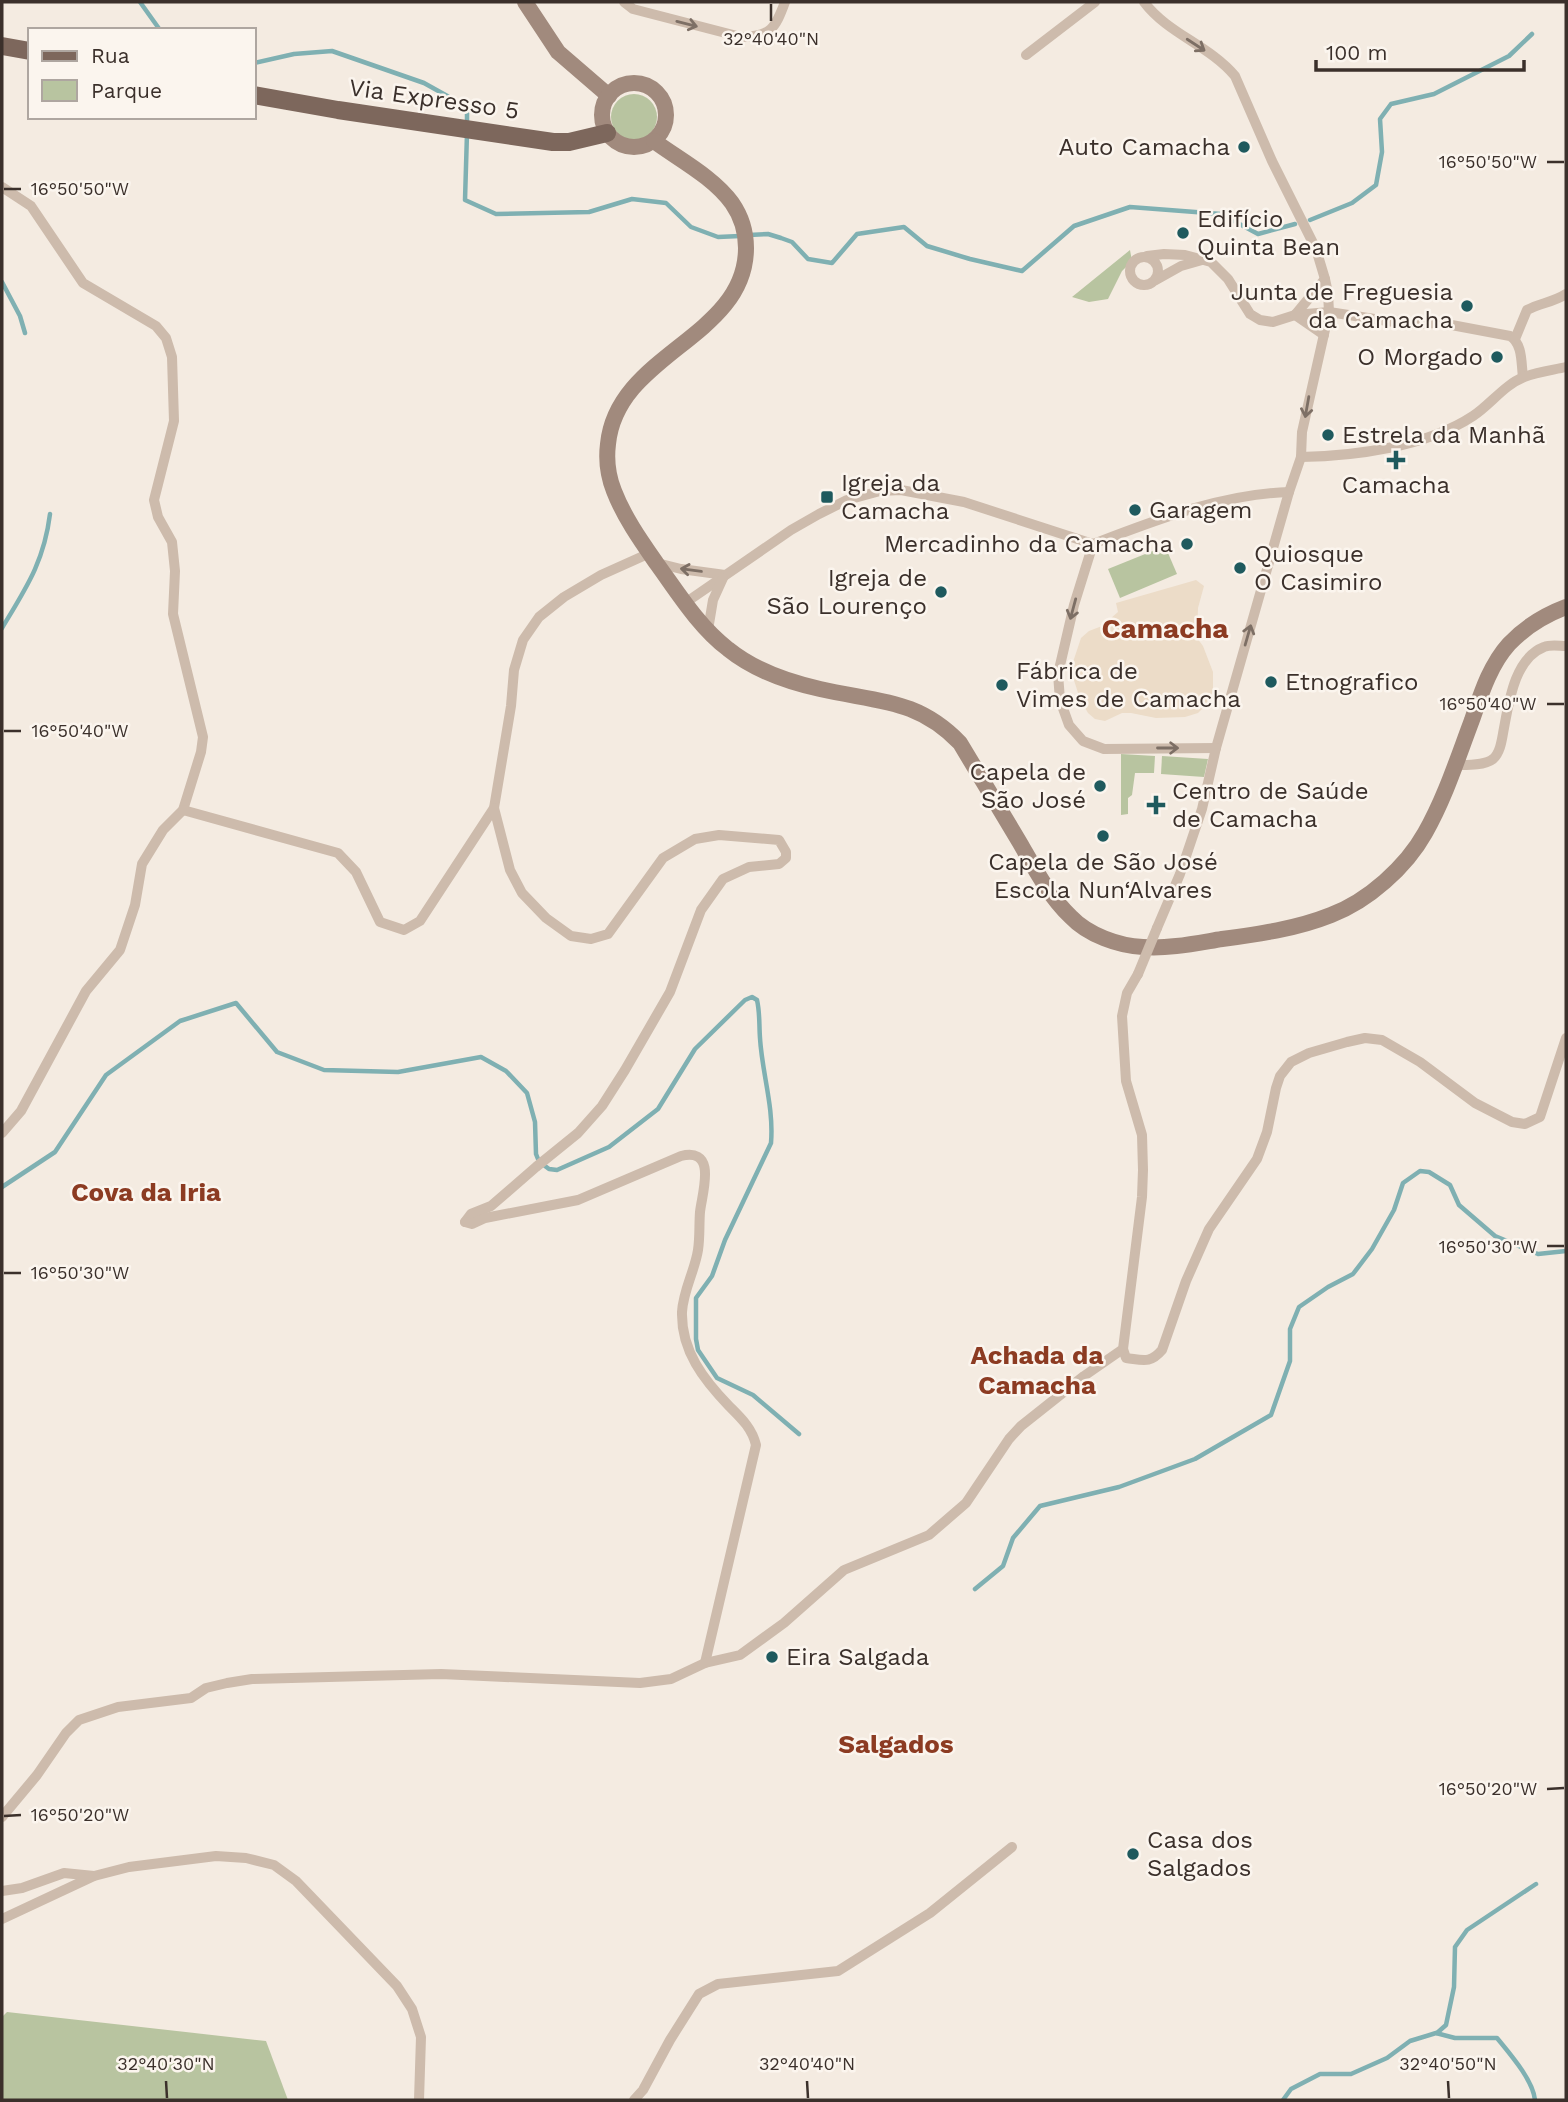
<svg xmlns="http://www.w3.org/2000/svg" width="1568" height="2102" font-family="'Work Sans',sans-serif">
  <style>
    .green { fill: #b8c4a0 }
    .plaza { fill: #ecdcc8 }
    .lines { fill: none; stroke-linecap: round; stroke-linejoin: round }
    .stream { stroke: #7fb0b2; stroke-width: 4.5 }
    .minor { stroke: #cdbbac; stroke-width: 10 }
    .secondary { stroke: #a18a7d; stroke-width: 16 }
    .primary { stroke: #7d675c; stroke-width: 18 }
    .minor-bridge { stroke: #cdbbac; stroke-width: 10 }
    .oneway { stroke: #7d6f65 }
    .ticks { fill: none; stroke: #3b302b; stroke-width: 2.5 }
    .poi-dot { fill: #1f5a5e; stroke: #fbf5ee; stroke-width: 2.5 }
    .labels { text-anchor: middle; stroke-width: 5; stroke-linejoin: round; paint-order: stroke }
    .street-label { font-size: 24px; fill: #3b302b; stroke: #fbf5ee }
    .poi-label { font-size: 24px; fill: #3b302b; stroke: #fbf5ee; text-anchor: start }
    .neighbourhood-label { font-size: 26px; font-weight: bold; fill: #8c3b22; stroke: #fbf5ee }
    .quarter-label { font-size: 28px; font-weight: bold; fill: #8c3b22; stroke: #fbf5ee }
    .ticks-label { font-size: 18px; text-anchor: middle; fill: #3b302b; stroke: #fbf5ee; stroke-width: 5; stroke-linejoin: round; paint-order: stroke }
  </style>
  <rect width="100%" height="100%" fill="#f4ebe1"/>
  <g class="green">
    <circle cx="634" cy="117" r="23"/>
    <polygon points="1130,250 1132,261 1122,271 1108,299 1089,302 1072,297"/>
    <polygon points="1165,546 1177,574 1120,598 1108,569"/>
    <polygon points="1121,754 1155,756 1154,773 1135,773 1132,795 1128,798 1128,814 1121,815"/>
    <polygon points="1162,756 1208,759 1204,777 1161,774"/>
    <polygon points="7,2012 266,2041 288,2100 2,2100 2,2017"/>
  </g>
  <polygon class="plaza" points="1196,580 1204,586 1198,608 1197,638 1203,646 1213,672 1213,691 1206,705 1198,713 1185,717 1156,718 1131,713 1122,713 1105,721 1095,719 1088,713 1080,699 1072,674 1069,674 1081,638 1089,631 1102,626 1118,612 1116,603"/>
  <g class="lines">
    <g class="stream">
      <polyline points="140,2 160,30"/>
      <polyline points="254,63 294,54 332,51 424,83 467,107 467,125"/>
      <polyline points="467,133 465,200 496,214 589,212 632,199 666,203 691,227 718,237 740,236"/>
      <polyline points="1310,220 1352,203 1376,185 1382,152 1380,119 1391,104 1434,94 1509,56 1532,34"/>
      <polyline points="749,235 768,234 781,238 792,242 808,259 832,263 857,234 904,227 927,246 970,259 1022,271 1074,226 1130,207 1221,214 1258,234 1295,224"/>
      <polyline points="2,282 20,316 25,333"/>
      <path d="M2 628C26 588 44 562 50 514"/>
      <path d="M545 1166 549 1169 557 1170 609 1147 658 1109 695 1049 745 1000 752 997 757 1000C760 1013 759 1025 760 1038 762 1073 774 1107 771 1143L725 1240 712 1276 696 1298V1339L698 1350 717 1378 753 1395 799 1434"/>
      <polyline points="2,1187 55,1152 106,1075 180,1021 236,1003 277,1052 324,1070 398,1072 481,1057 506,1071 527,1093 535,1122 536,1154 538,1159"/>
      <polyline points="975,1589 1003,1566 1013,1538 1040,1506 1119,1487 1195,1459 1271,1415 1290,1361 1290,1329 1299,1307 1328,1287 1353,1274 1372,1249 1394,1210 1403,1183 1420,1171 1429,1172 1450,1185 1459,1205 1495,1236 1538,1254 1566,1251"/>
      <polyline points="1437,2033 1446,2025 1454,1987 1455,1947 1467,1930 1536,1884"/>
      <path d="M1283 2100 1291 2089 1320 2074H1351L1387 2058 1410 2041 1436 2033 1455 2038H1497C1510 2054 1533 2080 1535 2100"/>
    </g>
    <g class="minor">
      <path d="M624 2 633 9 741 37C771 36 775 29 785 2"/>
      <path d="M1144 2C1168 34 1209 45 1235 76L1272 161 1316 249 1325 279 1328 293 1329 312 1302 432 1301 457 1289 492 1216 748 1202 809 1180 874 1157 928"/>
      <polyline points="1026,55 1095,2"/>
      <polyline points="2,187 31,206 83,283 156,326 166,338 172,357 174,421 154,500 158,517 172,542 175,571 173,614 203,737 201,752 183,810 163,830 142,864 135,905 120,950 86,991 21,1111 2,1133"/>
      <path d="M1147 256 1164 254 1185 255 1211 262 1228 279 1250 314 1260 320 1273 322 1295 315 1329 312 1407 324 1441 323 1510 336C1523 344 1521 363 1523 377"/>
      <circle cx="1144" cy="271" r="14"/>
      <polyline points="1156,280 1181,266 1202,260"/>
      <polyline points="1295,315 1325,279"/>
      <polyline points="1295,315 1324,335"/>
      <path d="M1515 339 1527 310C1540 303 1554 302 1566 294"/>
      <path d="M1301 457C1355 456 1426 447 1473 416 1490 405 1504 385 1524 377 1537 372 1553 370 1566 367"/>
      <polyline points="1093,544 1074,605 1058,674 1060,700 1069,725 1083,741 1104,749 1216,748"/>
      <path d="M1093 544C1156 520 1221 494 1289 492"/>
      <polyline points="657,563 681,569 725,575"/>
      <polyline points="685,603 791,530 819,514 847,500 880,491 901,490 964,502 1093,544"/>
      <polyline points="708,630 713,600 723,578"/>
      <path d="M1455 765C1466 765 1484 766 1493 759 1501 752 1502 738 1504 728 1509 701 1515 658 1544 647 1551 644 1559 646 1566 646"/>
      <polyline points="183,810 338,853 356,872 380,922 404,930 420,921 494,808 511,706 514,670 523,640 539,617 564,597 601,575 650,553"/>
      <polyline points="465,1222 471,1214 491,1206 536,1167 578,1133 602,1106 625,1070 670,992 701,910 723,879 749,867 779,864 786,858 786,852 779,840 719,835 695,839 663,858 608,934 591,939 571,936 546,918 522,893 510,870 494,808"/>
      <path d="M465 1222 472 1224 485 1218 578 1200 681 1156C718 1147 702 1193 700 1212 699 1224 700 1237 698 1250 695 1270 683 1291 682 1312 681 1351 704 1380 729 1406 741 1418 752 1428 756 1445L705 1663"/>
      <path d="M1123 1349 1126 1358C1143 1360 1150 1364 1162 1350L1186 1281 1209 1229 1257 1159 1267 1132 1276 1088 1280 1076 1291 1062 1309 1053 1347 1042 1365 1038 1382 1040 1420 1062 1475 1103 1512 1122 1525 1124 1540 1117 1566 1038"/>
      <polyline points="2,1817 37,1775 66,1733 79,1720 118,1707 191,1698 206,1688 227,1683 252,1679 441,1674 640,1683 671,1679 705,1663 740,1655 784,1623 844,1570 929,1535 966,1503 1009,1439 1021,1426 1084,1376 1123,1349 1142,1197 1143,1170 1142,1135 1126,1081 1122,1016 1127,993 1138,974"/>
      <polyline points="2,1891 22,1888 64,1873 94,1876"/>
      <polyline points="2,1919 94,1876 129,1867 216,1856 246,1858 274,1865 296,1881 397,1986 412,2009 421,2037 419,2100"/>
      <polyline points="634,2100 643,2090 670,2040 699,1994 718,1984 838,1971 930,1913 1012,1847"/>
    </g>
    <g class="secondary">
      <polyline points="525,2 558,52 609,96"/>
      <circle cx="634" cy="115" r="32"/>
      <path d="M654 141C680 160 713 177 732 203 741 216 746 233 746 248 746 338 617 353 608 444 606 460 608 476 614 491 624 517 641 541 657 564 678 593 699 627 728 649 754 670 788 682 820 689 876 702 917 698 960 743 980 776 1000 810 1020 843 1035 869 1049 896 1071 917 1088 935 1119 946 1143 947 1169 949 1197 943 1222 939 1259 934 1296 929 1331 915 1368 901 1406 867 1425 833 1445 798 1458 757 1472 720 1481 694 1490 665 1509 644 1525 627 1545 615 1566 607"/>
    </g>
    <g class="primary">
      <polyline points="2,46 30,51"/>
      <polyline points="254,95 338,110 553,142 569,142 607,133"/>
    </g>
    <polyline class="minor-bridge" points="1138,974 1157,928"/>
  </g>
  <defs><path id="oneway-shaft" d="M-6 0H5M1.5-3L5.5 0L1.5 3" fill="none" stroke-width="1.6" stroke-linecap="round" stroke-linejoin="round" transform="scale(1.75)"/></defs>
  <g class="oneway">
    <use href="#oneway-shaft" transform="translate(687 24) rotate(14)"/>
    <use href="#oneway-shaft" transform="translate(1196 45) rotate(33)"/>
    <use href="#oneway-shaft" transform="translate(1307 407) rotate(100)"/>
    <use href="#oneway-shaft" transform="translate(691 570) rotate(-172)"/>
    <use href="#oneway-shaft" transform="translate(1073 609) rotate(105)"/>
    <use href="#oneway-shaft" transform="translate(1248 635) rotate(-74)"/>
    <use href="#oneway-shaft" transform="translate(1168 748)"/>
  </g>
  <path class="ticks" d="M771 4V21M1547 162H1564M4 189H21M1547 704H1564M4 731H21M1547 1246H1564M4 1273H21M1547 1789 1564 1788M4 1816 21 1815M166 2081 167 2098M807 2081 808 2098M1448 2081 1449 2098"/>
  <g class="poi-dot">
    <circle cx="1244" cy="147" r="7"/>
    <circle cx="1183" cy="233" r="7"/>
    <circle cx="1467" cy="306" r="7"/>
    <circle cx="1497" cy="357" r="7"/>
    <circle cx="1328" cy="435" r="7"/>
    <path d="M1392.5 449.5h7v7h7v7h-7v7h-7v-7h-7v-7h7z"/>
    <rect x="820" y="490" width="14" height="14" rx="3.5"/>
    <circle cx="1135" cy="510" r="7"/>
    <circle cx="1187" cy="544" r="7"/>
    <circle cx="1240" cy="568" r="7"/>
    <circle cx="941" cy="592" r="7"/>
    <circle cx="1271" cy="682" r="7"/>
    <circle cx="1002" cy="685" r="7"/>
    <circle cx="1100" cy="786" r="7"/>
    <path d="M1152.5 794.5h7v7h7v7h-7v7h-7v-7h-7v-7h7z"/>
    <circle cx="1103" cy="836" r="7"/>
    <circle cx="772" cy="1657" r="7"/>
    <circle cx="1133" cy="1854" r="7"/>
  </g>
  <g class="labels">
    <g class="street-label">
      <text transform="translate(434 99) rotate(8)" y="8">Via Expresso 5</text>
    </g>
    <g class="poi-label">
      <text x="1230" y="155" text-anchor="end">Auto Camacha</text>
      <text x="1197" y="227">Edifício<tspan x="1197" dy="28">Quinta Bean</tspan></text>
      <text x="1453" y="300" text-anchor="end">Junta de Freguesia<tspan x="1453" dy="28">da Camacha</tspan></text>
      <text x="1483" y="365" text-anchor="end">O Morgado</text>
      <text x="1342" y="443">Estrela da Manhã</text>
      <text x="841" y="491">Igreja da<tspan x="841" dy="28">Camacha</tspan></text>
      <text x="1396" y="493" text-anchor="middle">Camacha</text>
      <text x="1149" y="518">Garagem</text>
      <text x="1173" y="552" text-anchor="end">Mercadinho da Camacha</text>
      <text x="1254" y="562">Quiosque<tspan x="1254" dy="28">O Casimiro</tspan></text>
      <text x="927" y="586" text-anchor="end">Igreja de<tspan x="927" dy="28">São Lourenço</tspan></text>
      <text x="1016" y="679">Fábrica de<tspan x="1016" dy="28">Vimes de Camacha</tspan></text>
      <text x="1285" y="690">Etnografico</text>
      <text x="1086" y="780" text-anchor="end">Capela de<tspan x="1086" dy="28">São José</tspan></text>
      <text x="1172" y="799">Centro de Saúde<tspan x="1172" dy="28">de Camacha</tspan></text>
      <text x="1103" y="870" text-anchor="middle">Capela de São José<tspan x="1103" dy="28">Escola Nun‘Alvares</tspan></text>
      <text x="786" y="1665">Eira Salgada</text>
      <text x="1147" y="1848">Casa dos<tspan x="1147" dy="28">Salgados</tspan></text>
    </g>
    <g class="neighbourhood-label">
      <text x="146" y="1201">Cova da Iria</text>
      <text x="1037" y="1364">Achada da<tspan x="1037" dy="30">Camacha</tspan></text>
      <text x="896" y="1753">Salgados</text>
    </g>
    <g class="quarter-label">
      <text x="1165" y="638">Camacha</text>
    </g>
  </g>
  <g class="ticks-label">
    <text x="771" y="45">32°40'40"N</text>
    <text x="1488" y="168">16°50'50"W</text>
    <text x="80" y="195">16°50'50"W</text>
    <text x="1488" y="710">16°50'40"W</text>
    <text x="80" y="737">16°50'40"W</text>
    <text x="1488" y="1253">16°50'30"W</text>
    <text x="80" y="1279">16°50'30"W</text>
    <text x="1488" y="1795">16°50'20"W</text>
    <text x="80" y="1821">16°50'20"W</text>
    <text x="166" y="2070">32°40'30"N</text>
    <text x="807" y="2070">32°40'40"N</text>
    <text x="1448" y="2070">32°40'50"N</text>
  </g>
  <rect width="1568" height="2102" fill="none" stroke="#3b302b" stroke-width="7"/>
  <rect x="28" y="28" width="228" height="91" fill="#fbf5ee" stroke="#aea6a0" stroke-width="2"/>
  <rect x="42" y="51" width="35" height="10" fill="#7d675c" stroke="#aea6a0" stroke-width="2"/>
  <text x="91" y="63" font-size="21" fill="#3b302b">Rua</text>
  <rect x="42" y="80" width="35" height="21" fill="#b8c4a0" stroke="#aea6a0" stroke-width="2"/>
  <text x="91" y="98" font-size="21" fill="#3b302b">Parque</text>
  <path d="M1316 60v10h208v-10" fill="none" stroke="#3b302b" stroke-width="3.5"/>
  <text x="1326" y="60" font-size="21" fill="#3b302b" stroke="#fbf5ee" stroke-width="5" paint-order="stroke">100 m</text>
</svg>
